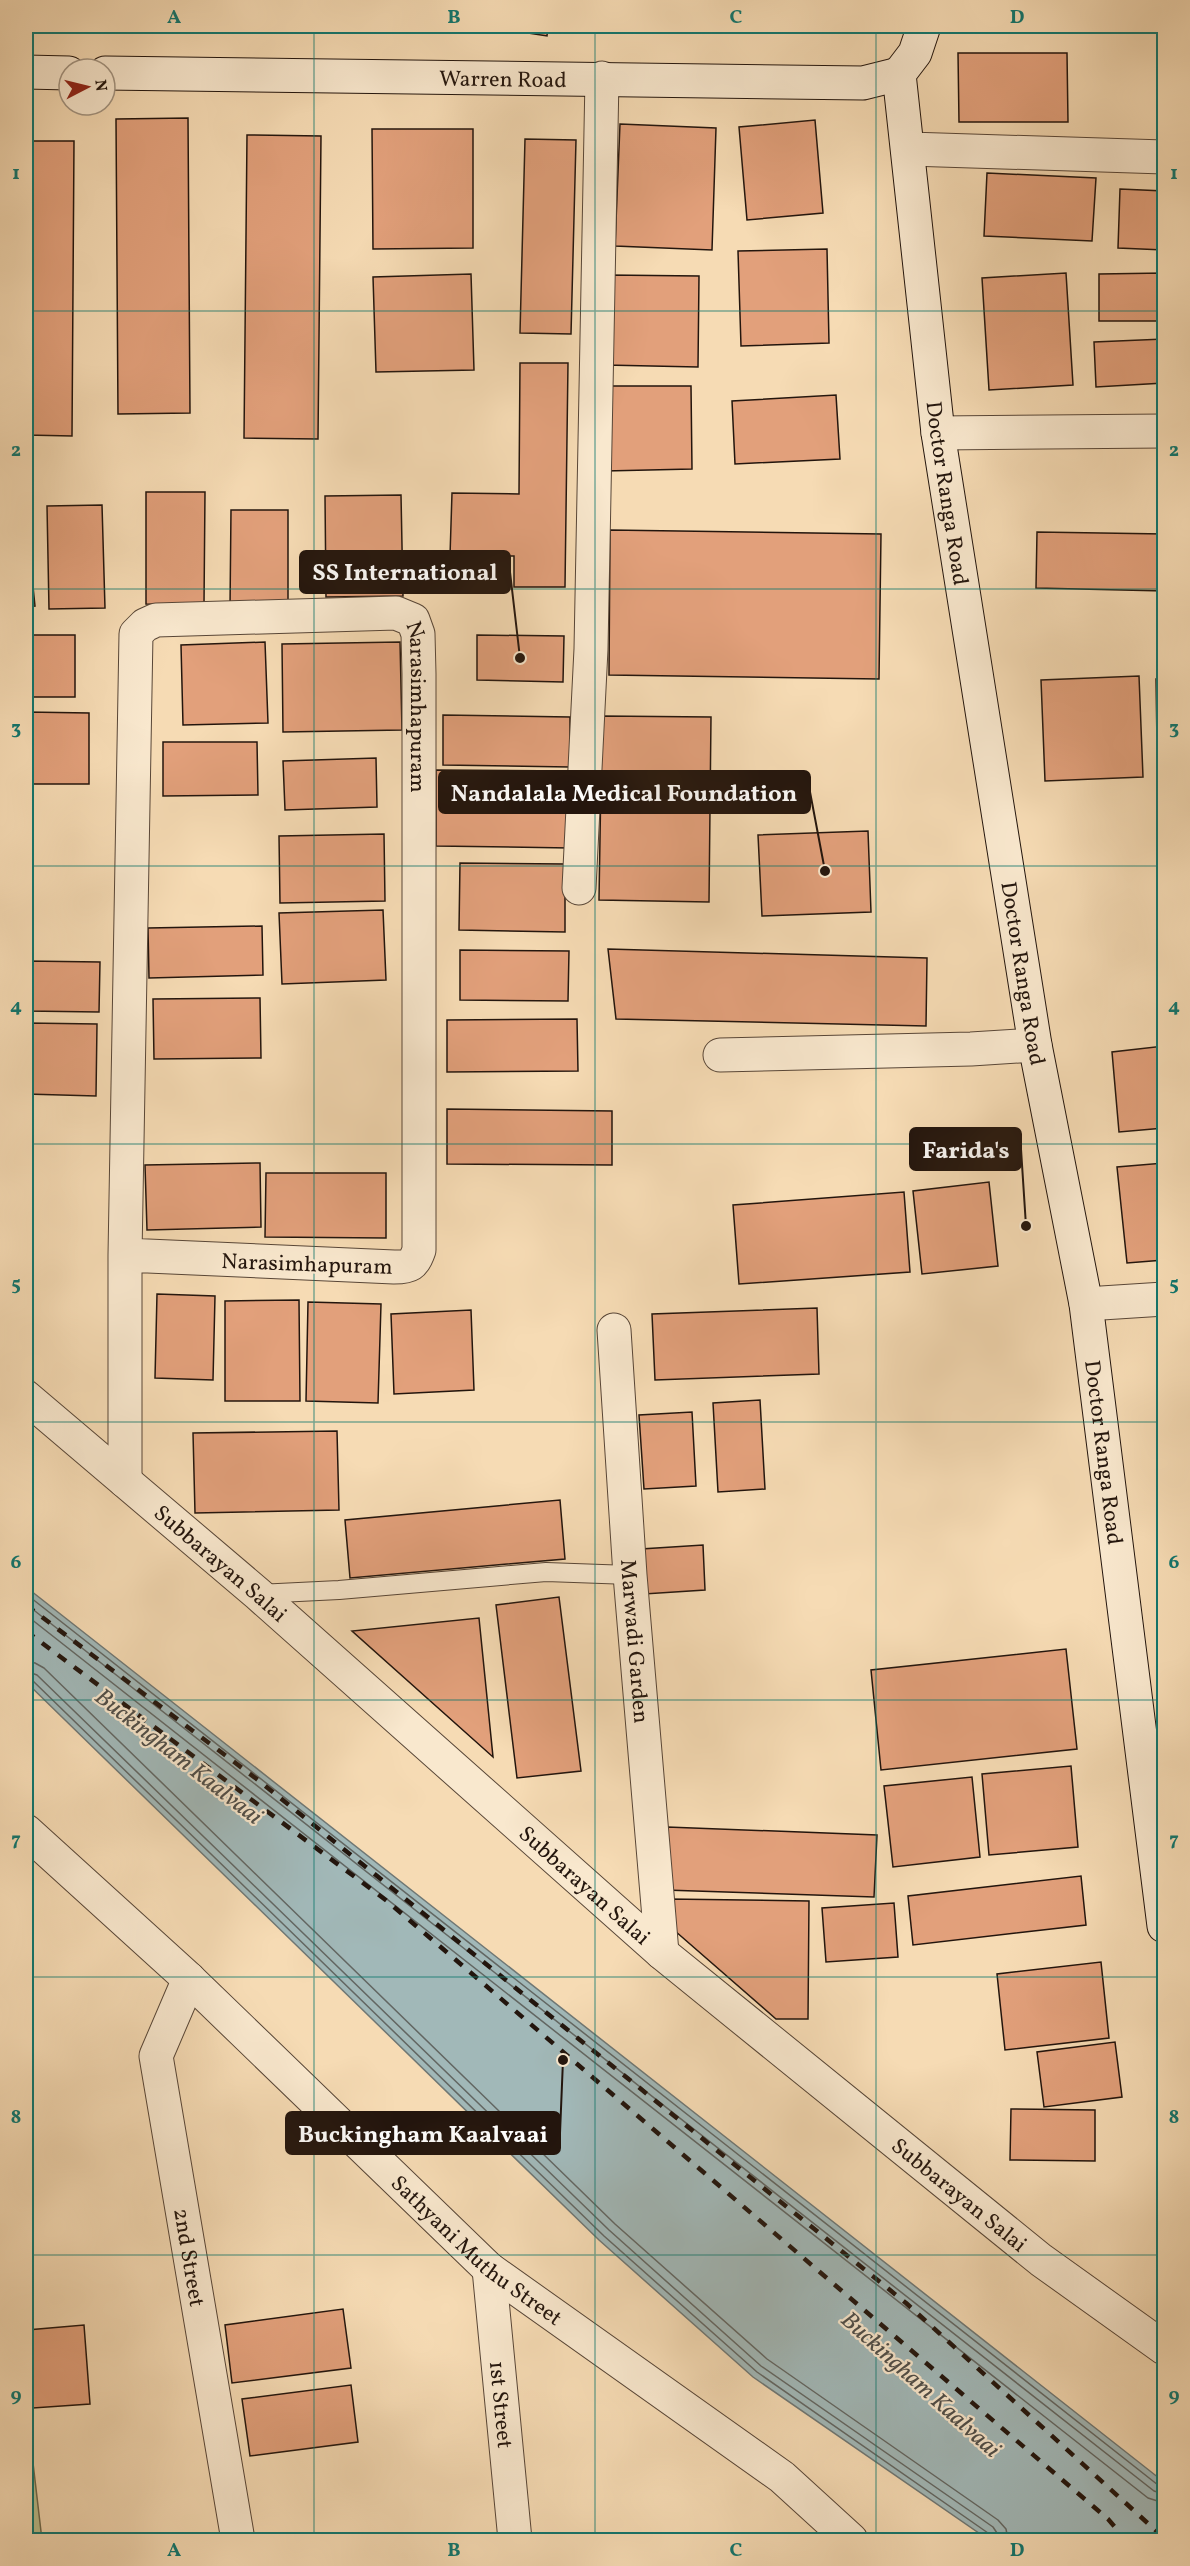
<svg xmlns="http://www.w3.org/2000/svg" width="1190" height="2566" font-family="Vollkorn,serif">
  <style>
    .green { fill: #bbc08e; stroke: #6f6a4e; stroke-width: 1.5 }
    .water { fill: #a1b8b8; stroke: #6f7774; stroke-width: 1.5 }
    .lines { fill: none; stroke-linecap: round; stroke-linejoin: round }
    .shore { stroke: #626662; stroke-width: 1.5 }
    .building { fill: #e2a07b; stroke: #23150d; stroke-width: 1.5 }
    .lane-casing { stroke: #584637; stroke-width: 20 }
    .street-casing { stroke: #584637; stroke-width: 35 }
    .secondary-casing { stroke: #23150d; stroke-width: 35 }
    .lane { stroke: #f9e8ce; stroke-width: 18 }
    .street { stroke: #f9e8ce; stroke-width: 33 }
    .secondary { stroke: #f9e8ce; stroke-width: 33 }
    .rail { stroke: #23150d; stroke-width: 4.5; stroke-dasharray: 10 10; stroke-linecap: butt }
    .grid { fill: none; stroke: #0f766e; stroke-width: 1.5; stroke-opacity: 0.55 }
    .labels { text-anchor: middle; stroke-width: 4.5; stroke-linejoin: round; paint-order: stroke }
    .street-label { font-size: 22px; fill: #23150d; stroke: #f9e8ce }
    .water-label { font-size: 24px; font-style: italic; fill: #4f4e49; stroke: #f9e8ce }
    .leader { fill: none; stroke: #23150d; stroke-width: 2 }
    .callout-dot { fill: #23150d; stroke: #f9e8ce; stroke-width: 2 }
    .callout { fill: #23150d; stroke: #23150d; stroke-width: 2 }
    .callout-label { font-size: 24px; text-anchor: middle; font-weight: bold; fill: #fff }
    .neatline { fill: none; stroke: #0f766e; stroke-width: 2 }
    .grid-label { font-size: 20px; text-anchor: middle; font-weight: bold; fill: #0f766e }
  </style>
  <rect width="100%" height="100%" fill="#f6dbb4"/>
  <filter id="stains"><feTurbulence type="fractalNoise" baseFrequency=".00333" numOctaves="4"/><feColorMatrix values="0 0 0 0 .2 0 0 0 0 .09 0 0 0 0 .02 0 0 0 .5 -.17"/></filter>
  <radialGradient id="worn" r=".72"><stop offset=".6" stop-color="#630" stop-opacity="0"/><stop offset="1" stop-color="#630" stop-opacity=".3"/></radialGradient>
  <polygon class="green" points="26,2403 42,2540 26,2540"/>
  <polygon class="water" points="26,1587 1164,2482 1164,2540 989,2540 753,2377 599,2240 26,1682"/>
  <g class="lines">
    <g class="shore">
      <polyline points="26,1594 1158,2485 1164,2486"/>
      <polyline points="26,1604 1154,2491 1164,2494"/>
      <polyline points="26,1615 1148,2498 1164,2503"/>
      <polyline points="26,1661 35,1663 44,1668 615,2224 767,2359 998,2520 1006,2529 1008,2540"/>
      <polyline points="26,1671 37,1675 609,2230 761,2366 993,2527 997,2533 999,2540"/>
      <polyline points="26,1678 32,1680 604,2236 757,2372 988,2533 991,2540"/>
    </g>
  </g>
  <g class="building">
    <polygon points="496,26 548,26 547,36 496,28"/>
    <polygon points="958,53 1067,53 1068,122 959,122"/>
    <polygon points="188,118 190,413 118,414 116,119"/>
    <polygon points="815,120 823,213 747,220 739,127"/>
    <polygon points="620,124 716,128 712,250 615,246"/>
    <polygon points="372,129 473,129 473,248 373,249"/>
    <polygon points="247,135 321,136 318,439 244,438"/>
    <polygon points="525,139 576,140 571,334 520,333"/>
    <polygon points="26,141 74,141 72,436 26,435"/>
    <polygon points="987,173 1096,178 1092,241 984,236"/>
    <polygon points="1120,189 1164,191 1164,250 1118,248"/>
    <polygon points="827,249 829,343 741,346 738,251"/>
    <polygon points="1066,273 1073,385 989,390 982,278"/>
    <polygon points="1164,273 1164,321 1099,321 1099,274"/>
    <polygon points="471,274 474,370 376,372 373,277"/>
    <polygon points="607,275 699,276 698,367 605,365"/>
    <polygon points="1164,339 1164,383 1096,387 1094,342"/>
    <polygon points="520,363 568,363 565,587 514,587 514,556 450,556 452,493 519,494"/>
    <polygon points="604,386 691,386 692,469 605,471"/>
    <polygon points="836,395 840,459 735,464 732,401"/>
    <polygon points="146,492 205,492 204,605 146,604"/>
    <polygon points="401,495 403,596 326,597 325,496"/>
    <polygon points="102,505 105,608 49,609 47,506"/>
    <polygon points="231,510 288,510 288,608 230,608"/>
    <polygon points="26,518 35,606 26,607"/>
    <polygon points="610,530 881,534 879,679 609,675"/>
    <polygon points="1037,532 1164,534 1164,591 1036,588"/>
    <rect x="26" y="635" width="49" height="62"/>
    <polygon points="477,635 564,636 563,682 477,680"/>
    <polygon points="265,642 268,723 183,725 181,645"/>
    <polygon points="400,642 402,730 283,732 282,644"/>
    <polygon points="1139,676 1143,777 1045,781 1041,680"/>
    <polygon points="1156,679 1164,679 1164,809 1158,809"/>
    <polygon points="26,712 89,713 89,784 26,784"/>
    <polygon points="443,715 570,717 570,767 443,765"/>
    <polygon points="602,716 711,717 709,902 599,900"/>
    <polygon points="163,742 257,742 258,795 163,796"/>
    <polygon points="376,758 377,807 285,810 283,761"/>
    <polygon points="436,770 570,771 570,848 436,846"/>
    <polygon points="868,831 871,912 762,916 758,835"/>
    <polygon points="384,834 385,901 280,903 279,836"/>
    <polygon points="460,863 565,864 565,932 459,930"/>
    <polygon points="383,910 386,980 282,984 279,913"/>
    <polygon points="262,926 263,975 149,978 148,928"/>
    <polygon points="608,949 927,958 926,1026 616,1019"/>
    <polygon points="460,950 569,951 568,1001 460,1000"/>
    <polygon points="26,961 100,962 99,1012 26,1011"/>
    <polygon points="1159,988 1164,988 1164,1041"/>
    <polygon points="260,998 261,1058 154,1059 153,999"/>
    <polygon points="577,1019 578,1071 447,1072 447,1020"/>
    <polygon points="26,1023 97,1024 96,1096 26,1094"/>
    <polygon points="1164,1046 1164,1128 1119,1132 1112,1052"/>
    <polygon points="447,1109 612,1111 612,1165 447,1164"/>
    <polygon points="260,1163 261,1227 147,1230 145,1165"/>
    <polygon points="1164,1163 1164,1260 1127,1263 1117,1167"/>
    <polygon points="266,1173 386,1173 386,1238 265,1237"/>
    <polygon points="989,1182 998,1266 922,1274 913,1191"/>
    <polygon points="904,1192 910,1272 739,1284 733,1205"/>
    <polygon points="157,1294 215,1296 213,1380 155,1378"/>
    <polygon points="299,1300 300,1401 225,1401 225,1301"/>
    <polygon points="308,1302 381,1304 378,1403 306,1401"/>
    <polygon points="817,1308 819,1374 655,1380 652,1314"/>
    <polygon points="471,1310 474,1390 394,1394 391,1314"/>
    <polygon points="760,1400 765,1489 718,1492 713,1403"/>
    <polygon points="692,1412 696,1486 644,1489 639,1415"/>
    <polygon points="337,1431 339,1510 195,1513 193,1433"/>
    <polygon points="560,1500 565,1559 350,1578 345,1520"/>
    <polygon points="703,1545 705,1590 644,1594 641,1549"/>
    <polygon points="559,1597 581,1771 517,1778 496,1605"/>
    <polygon points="479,1618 493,1757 352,1631"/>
    <polygon points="1066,1649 1077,1749 881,1770 871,1670"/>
    <polygon points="1071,1766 1078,1847 989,1855 982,1774"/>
    <polygon points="972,1777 980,1857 893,1867 884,1786"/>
    <polygon points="667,1827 877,1835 874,1897 665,1890"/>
    <polygon points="1081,1876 1086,1925 913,1945 908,1896"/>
    <polygon points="667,1899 809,1901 808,2019 776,2019 667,1924"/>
    <polygon points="894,1903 898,1957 826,1962 822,1908"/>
    <polygon points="1101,1962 1109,2038 1005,2050 997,1974"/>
    <polygon points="1115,2042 1122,2097 1044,2107 1037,2052"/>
    <polygon points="1011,2109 1095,2110 1095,2161 1010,2160"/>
    <polygon points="343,2309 351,2368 232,2383 225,2325"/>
    <polygon points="84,2325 90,2404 33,2408 27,2330"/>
    <polygon points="351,2385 358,2442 250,2456 242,2399"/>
  </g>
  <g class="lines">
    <defs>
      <polyline id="lane" points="258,1594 339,1590 546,1572 630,1575"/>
      <g id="street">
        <polyline points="909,149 1164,157"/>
        <polyline points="938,433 1164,431"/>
        <polyline points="579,888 591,649 602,78"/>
        <polyline points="720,1055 971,1049 1035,1045"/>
        <polyline points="1086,1304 1164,1299"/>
        <path id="s1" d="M614 1330 630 1575 662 1953"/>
        <path id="s2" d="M26 1397 258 1594 662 1953 1041 2260 1164 2348"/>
        <path id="s3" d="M125 1481V1255L136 634 145 625 156 620 396 613 413 620 418 634 419 674V1250C414 1265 410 1267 394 1267L125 1255"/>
        <path id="s4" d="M26 1831 189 1979 489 2269 782 2477 851 2540"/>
        <path id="s5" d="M189 1979 156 2056 238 2540"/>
        <path id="s6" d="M489 2269 515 2540"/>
      </g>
      <g id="secondary">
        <path id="s7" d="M924 26 915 53 899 74 938 433 1035 1045 1086 1304 1164 1926"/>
        <polyline points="26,72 69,73"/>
        <path id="s8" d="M105 73 863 83 899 74"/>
      </g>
    </defs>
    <use href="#lane" class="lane-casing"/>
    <use href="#street" class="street-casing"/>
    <use href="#secondary" class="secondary-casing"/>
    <use href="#lane" class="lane"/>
    <use href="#street" class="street"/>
    <use href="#secondary" class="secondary"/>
    <g class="rail">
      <polyline points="26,1605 258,1780 906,2303 1164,2538"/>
      <polyline points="26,1631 387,1901 1108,2519 1126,2540"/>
    </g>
  </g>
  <path class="grid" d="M314 26V2540M595 26V2540M876 26V2540M26 311H1164M26 589H1164M26 866H1164M26 1144H1164M26 1422H1164M26 1700H1164M26 1977H1164M26 2255H1164"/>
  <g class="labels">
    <g class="street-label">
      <text dy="8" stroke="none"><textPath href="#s8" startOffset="398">Warren Road</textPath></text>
      <text dy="8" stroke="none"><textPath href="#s7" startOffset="477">Doctor Ranga Road</textPath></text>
      <text dy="8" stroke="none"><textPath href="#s3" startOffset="1218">Narasimhapuram</textPath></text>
      <text dy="8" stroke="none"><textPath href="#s7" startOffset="963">Doctor Ranga Road</textPath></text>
      <text transform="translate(307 1263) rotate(2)" y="8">Narasimhapuram</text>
      <text dy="8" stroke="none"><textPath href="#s7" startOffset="1449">Doctor Ranga Road</textPath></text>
      <text dy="8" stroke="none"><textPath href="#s2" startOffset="256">Subbarayan Salai</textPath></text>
      <text dy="8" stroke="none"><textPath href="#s1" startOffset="312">Marwadi Garden</textPath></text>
      <text dy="8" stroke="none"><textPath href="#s2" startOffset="742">Subbarayan Salai</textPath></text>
      <text dy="8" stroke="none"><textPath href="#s2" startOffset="1228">Subbarayan Salai</textPath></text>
      <text dy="8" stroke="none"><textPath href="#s4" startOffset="616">Sathyani Muthu Street</textPath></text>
      <text dy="8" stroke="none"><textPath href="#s5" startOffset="288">2nd Street</textPath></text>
      <text dy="8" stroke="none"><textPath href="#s6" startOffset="136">1st Street</textPath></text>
    </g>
    <g class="water-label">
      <text transform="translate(179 1756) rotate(38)" y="8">Buckingham Kaalvaai</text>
      <text transform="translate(921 2384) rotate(42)" y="8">Buckingham Kaalvaai</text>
    </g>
  </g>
  <path class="leader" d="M520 658L510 572M825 871L810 792M1026 1226L1021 1149M563 2060L560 2133"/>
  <g class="callout-dot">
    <circle cx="520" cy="658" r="6"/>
    <circle cx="825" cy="871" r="6"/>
    <circle cx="1026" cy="1226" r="6"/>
    <circle cx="563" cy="2060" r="6"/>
  </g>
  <g class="callout">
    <rect x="300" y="551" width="210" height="42" rx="6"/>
    <rect x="439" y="771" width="371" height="42" rx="6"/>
    <rect x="910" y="1128" width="111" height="42" rx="6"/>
    <rect x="286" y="2112" width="274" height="42" rx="6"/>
  </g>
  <g class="callout-label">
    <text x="405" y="580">SS International</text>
    <text x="624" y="801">Nandalala Medical Foundation</text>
    <text x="966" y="1158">Farida's</text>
    <text x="423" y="2142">Buckingham Kaalvaai</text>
  </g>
  <rect width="1190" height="2566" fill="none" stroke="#f6dbb4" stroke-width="66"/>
  <g transform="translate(87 87) rotate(83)"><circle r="28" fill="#f9e8ce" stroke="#a39481" stroke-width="1.5"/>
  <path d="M0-4.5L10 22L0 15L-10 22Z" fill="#8f2418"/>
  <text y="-9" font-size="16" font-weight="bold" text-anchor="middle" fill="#23150d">N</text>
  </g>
  <rect x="33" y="33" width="1124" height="2500" class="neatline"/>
  <g class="grid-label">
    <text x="174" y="23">A</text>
    <text x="454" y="23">B</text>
    <text x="736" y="23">C</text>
    <text x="1017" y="23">D</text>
    <text x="16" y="179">1</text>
    <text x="1174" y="179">1</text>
    <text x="16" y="456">2</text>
    <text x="1174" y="456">2</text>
    <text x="16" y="734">3</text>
    <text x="1174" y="734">3</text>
    <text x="16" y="1012">4</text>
    <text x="1174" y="1012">4</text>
    <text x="16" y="1290">5</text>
    <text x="1174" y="1290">5</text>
    <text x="16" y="1568">6</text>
    <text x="1174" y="1568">6</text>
    <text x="16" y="1845">7</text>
    <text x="1174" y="1845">7</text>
    <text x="16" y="2123">8</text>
    <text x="1174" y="2123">8</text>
    <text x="16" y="2401">9</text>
    <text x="1174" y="2401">9</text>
    <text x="174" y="2556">A</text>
    <text x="454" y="2556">B</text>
    <text x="736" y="2556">C</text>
    <text x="1017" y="2556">D</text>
  </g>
  <rect width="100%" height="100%" filter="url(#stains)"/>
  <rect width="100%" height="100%" fill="url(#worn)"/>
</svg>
